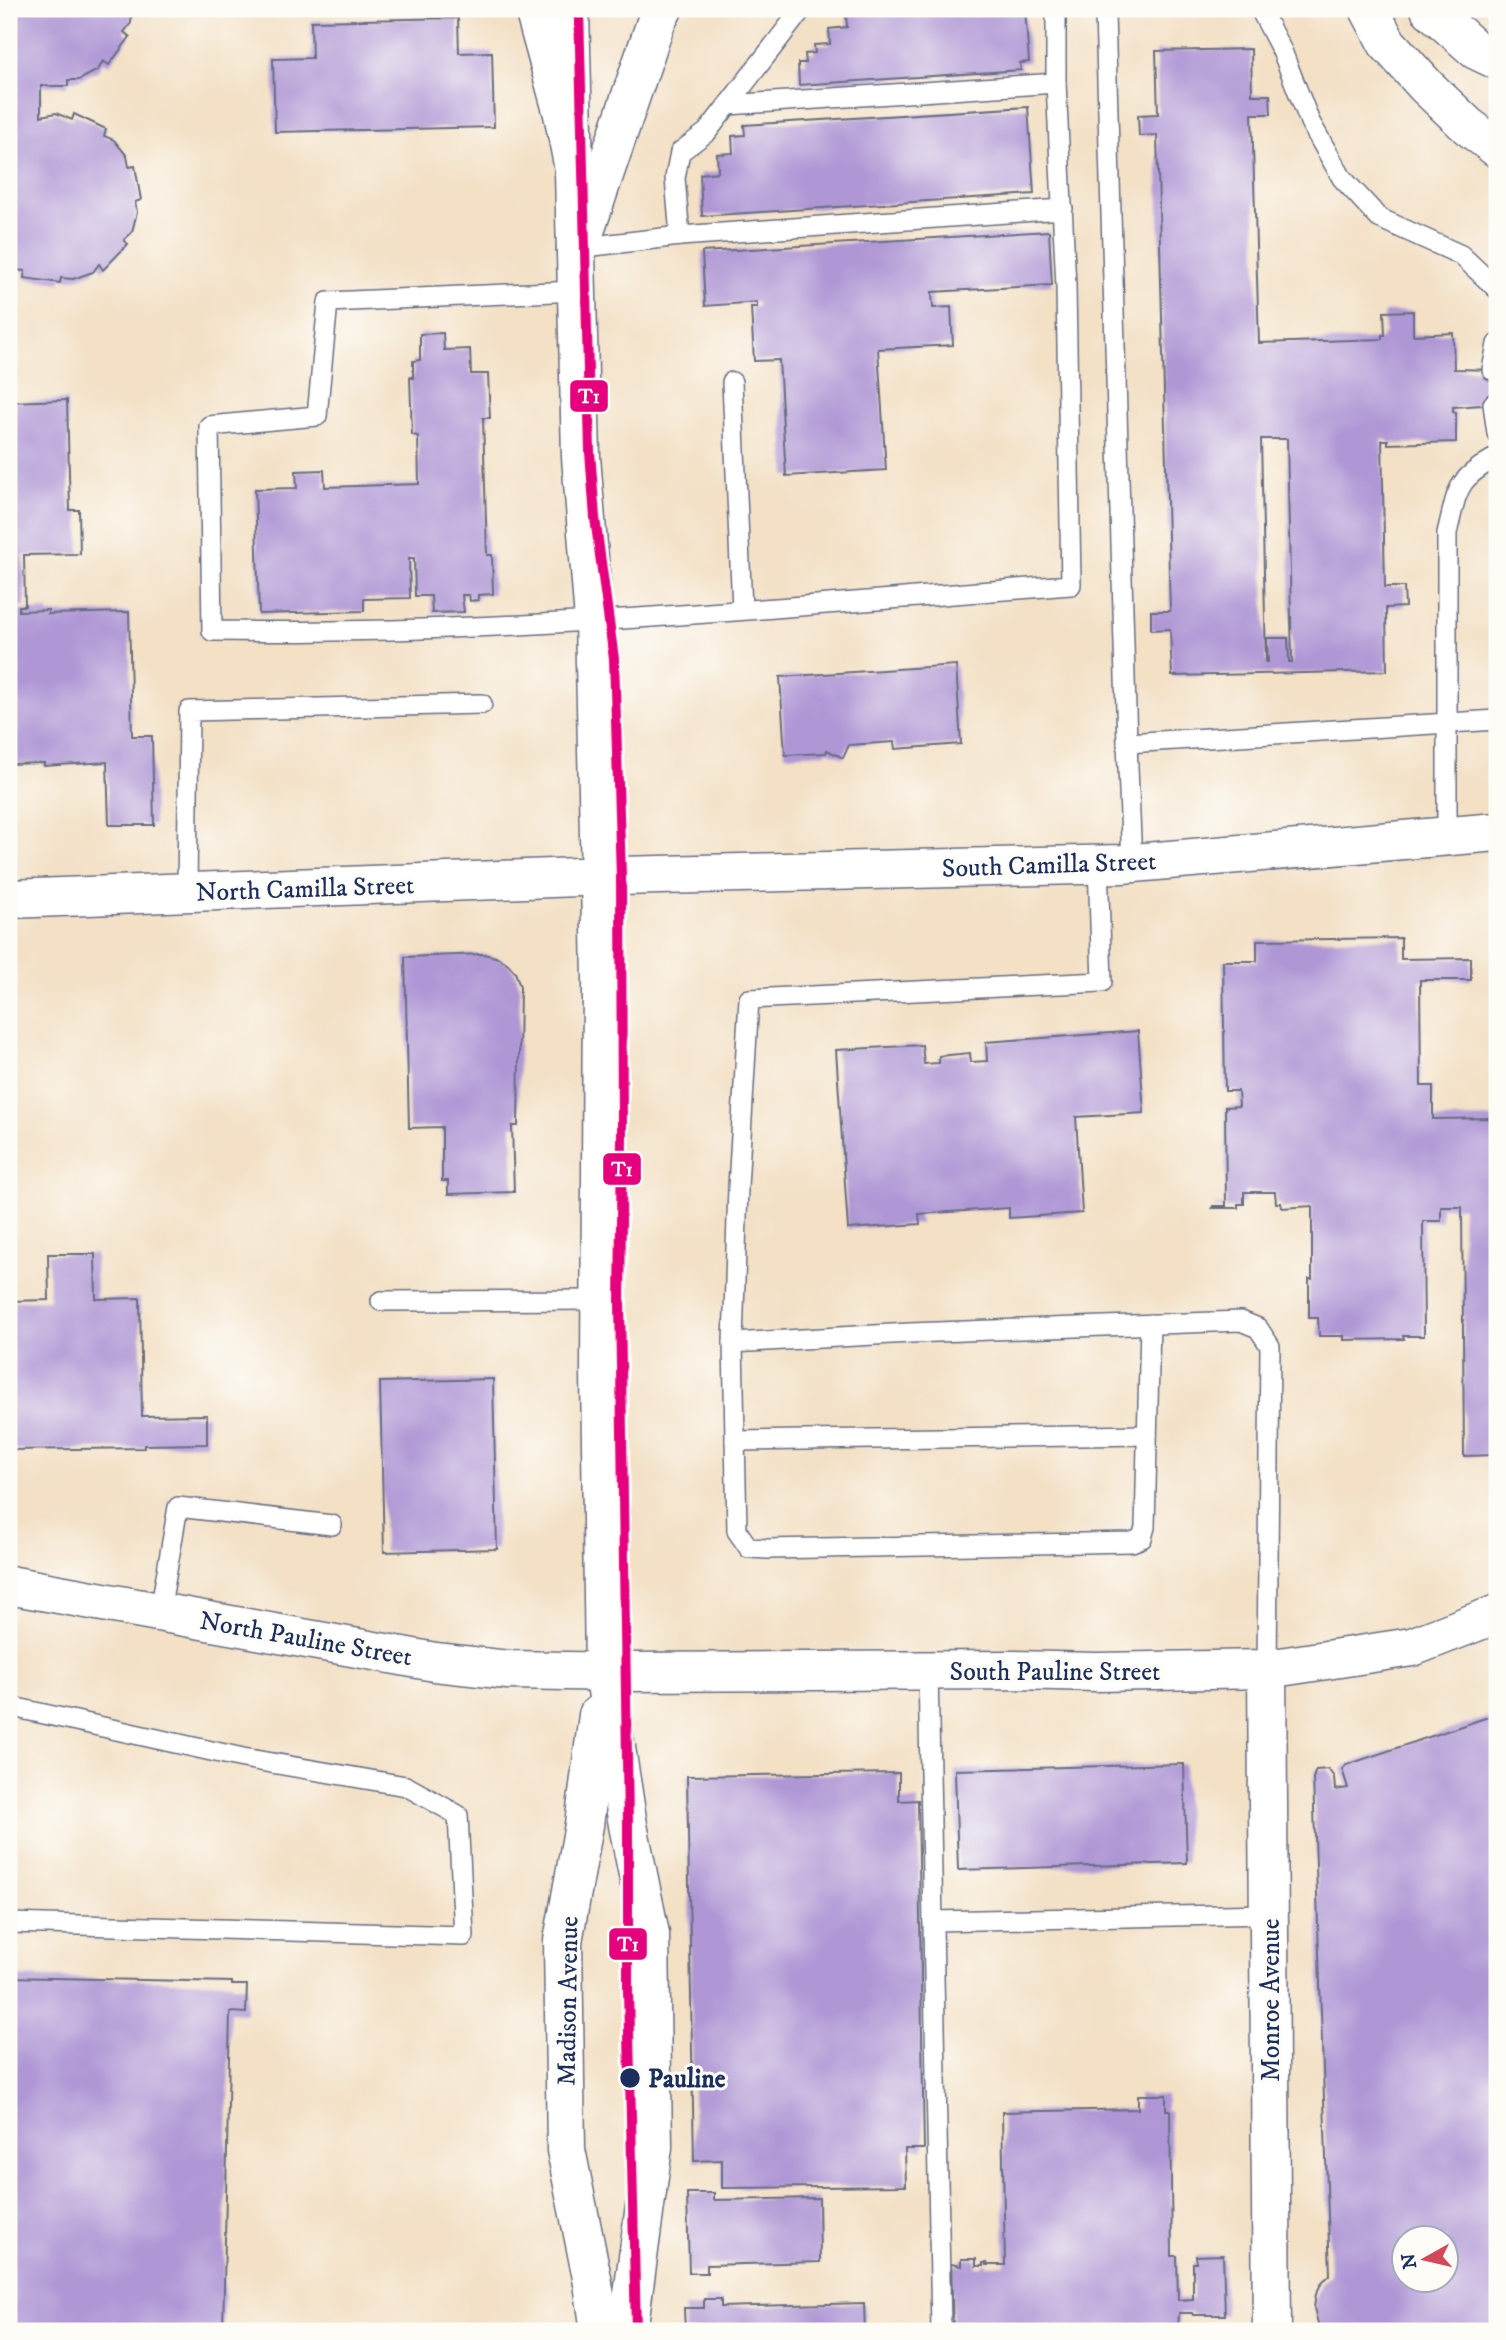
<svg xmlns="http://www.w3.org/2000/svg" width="1506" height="2340" font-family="'IM FELL DW Pica',serif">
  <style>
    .building { fill: #af97d5; fill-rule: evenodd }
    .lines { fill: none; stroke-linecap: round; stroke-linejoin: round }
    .service-casing { stroke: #676d82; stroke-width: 22 }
    .minor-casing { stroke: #676d82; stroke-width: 41 }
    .tertiary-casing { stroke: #676d82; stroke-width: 41 }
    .secondary-casing { stroke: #676d82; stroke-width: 41 }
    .motorway-casing { stroke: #676d82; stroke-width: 41 }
    .service { stroke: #fff; stroke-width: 19 }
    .minor { stroke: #fff; stroke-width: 38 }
    .tertiary { stroke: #fff; stroke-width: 38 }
    .secondary { stroke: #fff; stroke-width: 38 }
    .motorway { stroke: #fff; stroke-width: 38 }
    .tram-1-casing { stroke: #fdfcf7; stroke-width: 16 }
    .tram-1 { stroke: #e5007d; stroke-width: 10 }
    .stop-dot { fill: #1b2f5e; stroke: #fdfcf7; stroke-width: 2.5 }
    .labels { text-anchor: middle; stroke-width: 6; stroke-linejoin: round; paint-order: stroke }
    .street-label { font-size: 26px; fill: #1b2f5e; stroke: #fdfcf7 }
    .stop-label { font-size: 26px; font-weight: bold; fill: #1b2f5e; stroke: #fdfcf7; text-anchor: start }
    .line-badge { stroke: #fdfcf7; stroke-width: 2.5 }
    .badge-label { font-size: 19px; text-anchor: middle; font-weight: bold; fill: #fff }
  </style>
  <rect width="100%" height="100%" fill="#fdfcf7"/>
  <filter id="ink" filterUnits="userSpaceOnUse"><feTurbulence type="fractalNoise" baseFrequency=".0143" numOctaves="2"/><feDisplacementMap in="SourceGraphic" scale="14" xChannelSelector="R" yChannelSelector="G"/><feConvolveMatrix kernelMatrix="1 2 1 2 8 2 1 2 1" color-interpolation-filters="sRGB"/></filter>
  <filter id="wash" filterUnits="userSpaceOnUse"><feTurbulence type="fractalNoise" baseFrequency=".00686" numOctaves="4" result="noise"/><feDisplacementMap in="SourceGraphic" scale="28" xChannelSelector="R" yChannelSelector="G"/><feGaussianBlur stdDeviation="1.57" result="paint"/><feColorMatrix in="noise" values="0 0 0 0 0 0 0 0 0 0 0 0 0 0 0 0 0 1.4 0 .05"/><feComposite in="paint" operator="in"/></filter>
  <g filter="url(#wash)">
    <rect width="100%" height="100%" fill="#f3e0c5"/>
    <g id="blocks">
      <g class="building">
        <polygon points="9,9 132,9 131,23 124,32 130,37 109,65 103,61 98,70 79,80 68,80 68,86 41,86 41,116 56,113 72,120 74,114 106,129 104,136 114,140 127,156 129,167 135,166 141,200 135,202 137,212 132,232 124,240 128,244 103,270 99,264 93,272 73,279 61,278 60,283 24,278 25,271 14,270 9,266"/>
        <polygon points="864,9 1025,9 1029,62 1020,63 1021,70 799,85 798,63 806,63 805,54 815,53 814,45 830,44 829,29 847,27 846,11"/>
        <polygon points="458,18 459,53 492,52 494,127 275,132 273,59 312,58 311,21"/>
        <path d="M1251 49 1252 95H1270L1271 114H1252L1259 343 1382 339V335H1385L1384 312 1413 311V335L1453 333 1454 369 1497 370V404L1453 407V412L1456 413V442L1388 444V440H1382L1385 587H1404L1405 607 1386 608 1387 671 1172 676 1170 629 1151 630V611H1170L1157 135 1139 136 1138 115 1158 114 1156 51ZM1261 439H1287L1292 662H1289L1288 638H1267L1268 662H1266Z"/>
        <polygon points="1028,107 1034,194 702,216 700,174 718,172 717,154 733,153 732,136 745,135 744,125"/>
        <polygon points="1049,231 1052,285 932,292 933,308 951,307 953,345 878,349 886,470 786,476 779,360 754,361 751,307 757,307 757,302 705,306 702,252"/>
        <polygon points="443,333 444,350 470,349 471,374 488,374 490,418 483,418 487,555 492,555 493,594 478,595 478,600 470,601 469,595 462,595 464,612 432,613 431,596 415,596 414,558 409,558 410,598 364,599 364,611 259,614 255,489 297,488 296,471 324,470 325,487 419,484 418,436 412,435 410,377 413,378 413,361 420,360 420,334"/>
        <polygon points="67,400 70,510 79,510 80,554 24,555 25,606 19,606 19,611 48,610 48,614 129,612 132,736 152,736 154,825 109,825 107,762 44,766 44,763 9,764 9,402"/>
        <polygon points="956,665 961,744 895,749 894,742 849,745 843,758 827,750 826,753 785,755 780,677"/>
        <polygon points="1401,938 1401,959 1471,958 1471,980 1420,980 1421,1086 1433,1086 1433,1119 1497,1118 1497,1455 1464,1456 1462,1207 1441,1207 1441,1221 1423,1221 1424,1336 1403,1336 1404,1339 1344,1340 1344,1336 1319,1336 1318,1318 1309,1318 1309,1279 1312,1279 1312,1206 1282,1208 1281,1203 1276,1203 1275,1192 1244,1192 1244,1204 1238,1204 1238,1208 1212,1208 1213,1206 1226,1206 1225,1107 1239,1106 1238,1091 1225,1091 1223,961 1257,961 1257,940"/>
        <polygon points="484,954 499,958 508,964 515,972 520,987 518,1126 512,1126 514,1192 448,1194 448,1181 442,1181 442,1127 409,1128 405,957"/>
        <polygon points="1138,1031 1144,1113 1076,1117 1082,1213 1009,1218 1009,1208 919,1214 920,1224 848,1229 836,1050 922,1045 924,1064 939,1063 939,1056 970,1053 971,1062 987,1061 986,1042"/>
        <polygon points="48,1254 95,1254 96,1299 140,1298 142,1416 207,1415 207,1444 144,1445 144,1448 9,1450 9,1301 49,1300"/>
        <polygon points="493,1379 497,1549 384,1552 380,1382"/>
        <path d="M1497 1714V2331H1320L1314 2308 1316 2294 1322 2282 1330 2275 1313 1778 1316 1770 1328 1769 1334 1777 1335 1790 1348 1788 1342 1769 1346 1765ZM1404 2238H1446V2280H1404Z"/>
        <polygon points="1184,1764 1187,1863 958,1870 955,1770"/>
        <polygon points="899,1773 899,1801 918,1800 924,2149 905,2149 906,2186 722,2188 722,2160 694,2161 687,1776"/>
        <polygon points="9,1977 232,1982 232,1985 247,1985 246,2013 230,2012 223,2331 9,2331"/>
        <polygon points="1138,2095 1166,2095 1166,2110 1170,2110 1172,2256 1177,2256 1178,2300 1193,2299 1193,2263 1197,2263 1196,2256 1223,2255 1225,2315 1193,2315 1192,2313 1179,2313 1178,2331 953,2331 951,2264 961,2266 961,2259 976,2259 976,2266 983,2266 983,2263 987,2263 986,2265 1005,2265 1002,2112 1138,2109"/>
        <polygon points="687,2193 714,2193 714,2200 819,2198 820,2262 707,2265 707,2273 689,2273"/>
        <polygon points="704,2299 721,2299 721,2307 864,2303 865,2331 685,2331 684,2308 704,2308"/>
      </g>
    </g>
  </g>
  <g filter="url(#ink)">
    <use href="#blocks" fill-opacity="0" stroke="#676d82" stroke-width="2"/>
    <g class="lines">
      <defs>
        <g id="service">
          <polyline points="1109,9 1105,14 1127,743 1497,720"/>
          <polyline points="1260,9 1282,51 1310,122 1342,178 1379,218 1461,255 1497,289"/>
          <polyline points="728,105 1056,83"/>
          <polyline points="680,236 675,178 680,152 707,132 802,9"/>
          <polyline points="576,248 680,236 1063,209"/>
          <path d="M576 291 328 302 317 416 209 426 212 631C499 636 785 606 1071 585L1066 286 1056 83V9"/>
          <polyline points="1492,370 1497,344"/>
          <polyline points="732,382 742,609"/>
          <polyline points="1493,404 1497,433"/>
          <polyline points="1127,743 1132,863"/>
          <path d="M1447 835V533C1458 489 1455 480 1497 457"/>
          <polyline points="187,892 189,711 482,704"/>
          <polyline points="381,1301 601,1300"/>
          <polyline points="1150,1324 1145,1527 1142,1538 1132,1542 768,1549 749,1548 737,1531 733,1343 910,1333 1241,1321 1258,1328 1270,1346 1267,1669"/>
          <polyline points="733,1343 738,1187 749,999 1102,982 1098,864"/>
          <polyline points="735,1441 1147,1435"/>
          <polyline points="160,1611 178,1507 332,1525"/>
          <polyline points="928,1670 941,2331"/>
          <polyline points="9,1708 17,1708 243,1758 406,1786 458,1815 464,1936 9,1923"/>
          <polyline points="933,1921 1269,1914"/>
        </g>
        <g id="minor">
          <polyline points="9,899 578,877 1122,864 1497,832"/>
          <polyline points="1267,1669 1272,2331"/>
        </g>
        <g id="tertiary">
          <polyline points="570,9 581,457 594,620 600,877 602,980 600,1370 604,1671 628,1825 650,1934 653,2147 628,2331"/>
          <polyline points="598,1715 584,1825 563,1941 566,2150 593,2283 600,2331"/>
        </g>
        <polyline id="secondary" points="9,1585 435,1662 508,1670 624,1672 1015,1670 1096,1672 1267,1669 1412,1647 1497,1614"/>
        <g id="motorway">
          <polyline points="534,9 563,114 573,164"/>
          <polyline points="1369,9 1387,43 1426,86 1468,126 1497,148"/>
          <polyline points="1430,9 1476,50 1497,60"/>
          <polyline points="576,248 585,231 656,22 663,9"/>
        </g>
      </defs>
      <use href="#service" class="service-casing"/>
      <use href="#minor" class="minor-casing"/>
      <use href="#tertiary" class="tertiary-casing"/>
      <use href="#secondary" class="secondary-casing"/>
      <use href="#motorway" class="motorway-casing"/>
      <use href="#service" class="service"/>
      <use href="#minor" class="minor"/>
      <use href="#tertiary" class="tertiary"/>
      <use href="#secondary" class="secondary"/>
      <use href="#motorway" class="motorway"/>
      <defs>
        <polyline id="tram-1" points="579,9 590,452 595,518 614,659 621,877 622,1138 620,1302 628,1825 628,1991 636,2331"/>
      </defs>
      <use href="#tram-1" class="tram-1-casing"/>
      <use href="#tram-1" class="tram-1"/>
    </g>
  </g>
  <circle class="stop-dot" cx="630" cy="2078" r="11"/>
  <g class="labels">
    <g class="street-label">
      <text transform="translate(1049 864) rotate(-2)" y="9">South Camilla Street</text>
      <text transform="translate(305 888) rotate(-2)" y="9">North Camilla Street</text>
      <text transform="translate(306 1638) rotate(10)" y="9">North Pauline Street</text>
      <text x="1055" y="1680">South Pauline Street</text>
      <text transform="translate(1270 2000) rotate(-90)" y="9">Monroe Avenue</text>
      <text transform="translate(567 2001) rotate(-89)" y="9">Madison Avenue</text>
    </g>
    <g class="stop-label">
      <text x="648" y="2087">Pauline</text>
    </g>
  </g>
  <g class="line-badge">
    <rect x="569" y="379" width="40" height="34" rx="7" fill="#e5007d"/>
    <rect x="602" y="1152" width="40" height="34" rx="7" fill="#e5007d"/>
    <rect x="608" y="1927" width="40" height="34" rx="7" fill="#e5007d"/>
  </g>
  <g class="badge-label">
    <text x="589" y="403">T1</text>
    <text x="622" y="1176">T1</text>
    <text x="628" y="1951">T1</text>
  </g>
  <rect width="1506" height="2340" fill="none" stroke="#fdfcf7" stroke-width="35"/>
  <g transform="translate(1425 2259) rotate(262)"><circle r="33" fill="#fdfcf7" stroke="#a3aaba" stroke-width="2"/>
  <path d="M0-5L12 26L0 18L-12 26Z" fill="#d1495b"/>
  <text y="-10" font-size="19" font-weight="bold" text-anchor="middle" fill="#1b2f5e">N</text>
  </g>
</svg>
